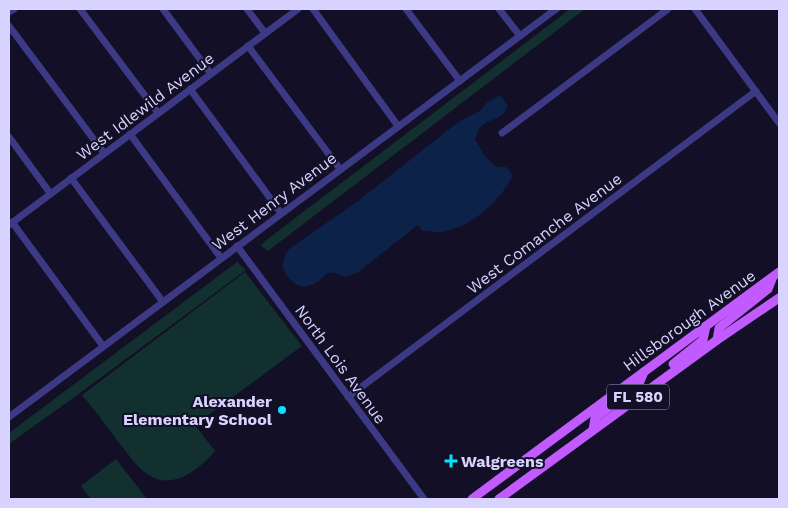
<svg xmlns="http://www.w3.org/2000/svg" width="788" height="508" font-family="'Work Sans',sans-serif">
  <style>
    .green { fill: #12302f }
    .water { fill: #0c2248 }
    .lines { fill: none; stroke-linecap: round; stroke-linejoin: round }
    .minor { stroke: #3d3a85; stroke-width: 7 }
    .major { stroke: #c25bff; stroke-width: 9 }
    .poi-dot { fill: #00e5ff; stroke: #130f26; stroke-width: 2 }
    .labels { text-anchor: middle; stroke-width: 4; stroke-linejoin: round; paint-order: stroke }
    .shield { fill: #130f26; stroke: #9e99be; stroke-width: 1 }
    .shield-label { font-size: 15px; font-weight: bold; fill: #d9d4ff }
    .street-label { font-size: 16px; fill: #d9d4ff; stroke: #130f26 }
    .poi-label { font-size: 16px; font-weight: bold; fill: #d9d4ff; stroke: #130f26; text-anchor: end }
  </style>
  <rect width="100%" height="100%" fill="#130f26"/>
  <g class="green">
    <polygon points="570,9 585,9 268,251 261,246 265,241"/>
    <polygon points="237,262 246,270 80,393 9,444 9,433"/>
    <path d="M245 272 302 346 195 425 215 451C200 469 172 491 149 475 137 468 129 455 120 444 108 427 95 411 82 395Z"/>
    <polygon points="116,459 147,499 91,499 81,486"/>
  </g>
  <path class="water" d="M498 96H501L508 106C499 127 481 113 475 140L485 156 497 167H506L511 172 512 178C498 202 471 228 442 232 436 233 430 230 423 231L418 225 357 273 345 277C340 275 334 271 329 273 324 275 321 280 316 283 298 292 290 282 282 267L285 255 289 249 358 201 457 123 481 110 486 103Z"/>
  <g class="lines">
    <g class="minor">
      <polyline points="80,9 158,113"/>
      <polyline points="163,9 211,74"/>
      <polyline points="247,9 265,33"/>
      <polyline points="313,9 398,126"/>
      <polyline points="406,9 460,81"/>
      <polyline points="499,9 520,36"/>
      <polyline points="695,9 779,123"/>
      <polyline points="9,12 14,9"/>
      <polyline points="9,26 104,153"/>
      <polyline points="248,46 340,169"/>
      <polyline points="190,89 281,213"/>
      <polyline points="502,133 668,9"/>
      <polyline points="130,134 221,258"/>
      <polyline points="9,137 50,193"/>
      <polyline points="71,178 163,302"/>
      <polyline points="12,222 103,346"/>
      <polyline points="9,225 298,9"/>
      <polyline points="237,246 424,499"/>
      <polyline points="348,397 756,91"/>
      <polyline points="9,417 556,9"/>
    </g>
    <g class="major">
      <polyline points="717,340 719,328 768,289 772,279"/>
      <polyline points="673,364 703,340 706,326"/>
      <polyline points="593,430 595,418 638,386 644,372"/>
      <polyline points="472,499 779,272"/>
      <polyline points="499,499 717,340 779,298"/>
    </g>
  </g>
  <g class="poi-dot">
    <circle cx="282" cy="410" r="5"/>
    <path d="M448.5 453.5h5v5h5v5h-5v5h-5v-5h-5v-5h5z"/>
  </g>
  <g class="labels">
    <rect class="shield" x="607" y="384.5" width="62" height="25" rx="4"/>
    <g class="shield-label">
      <text x="638" y="402">FL 580</text>
    </g>
    <g class="street-label">
      <text transform="translate(145 106) rotate(-37)" y="6">West Idlewild Avenue</text>
      <text transform="translate(274 201) rotate(-37)" y="6">West Henry Avenue</text>
      <text transform="translate(544 233) rotate(-37)" y="6">West Comanche Avenue</text>
      <text transform="translate(689 320) rotate(-36)" y="6">Hillsborough Avenue</text>
      <text transform="translate(341 364) rotate(54)" y="6">North Lois Avenue</text>
    </g>
    <g class="poi-label">
      <text x="272" y="407">Alexander<tspan x="272" dy="18">Elementary School</tspan></text>
      <text x="461" y="467" text-anchor="start">Walgreens</text>
    </g>
  </g>
  <rect width="788" height="508" fill="none" stroke="#d9d4ff" stroke-width="20"/>
</svg>
